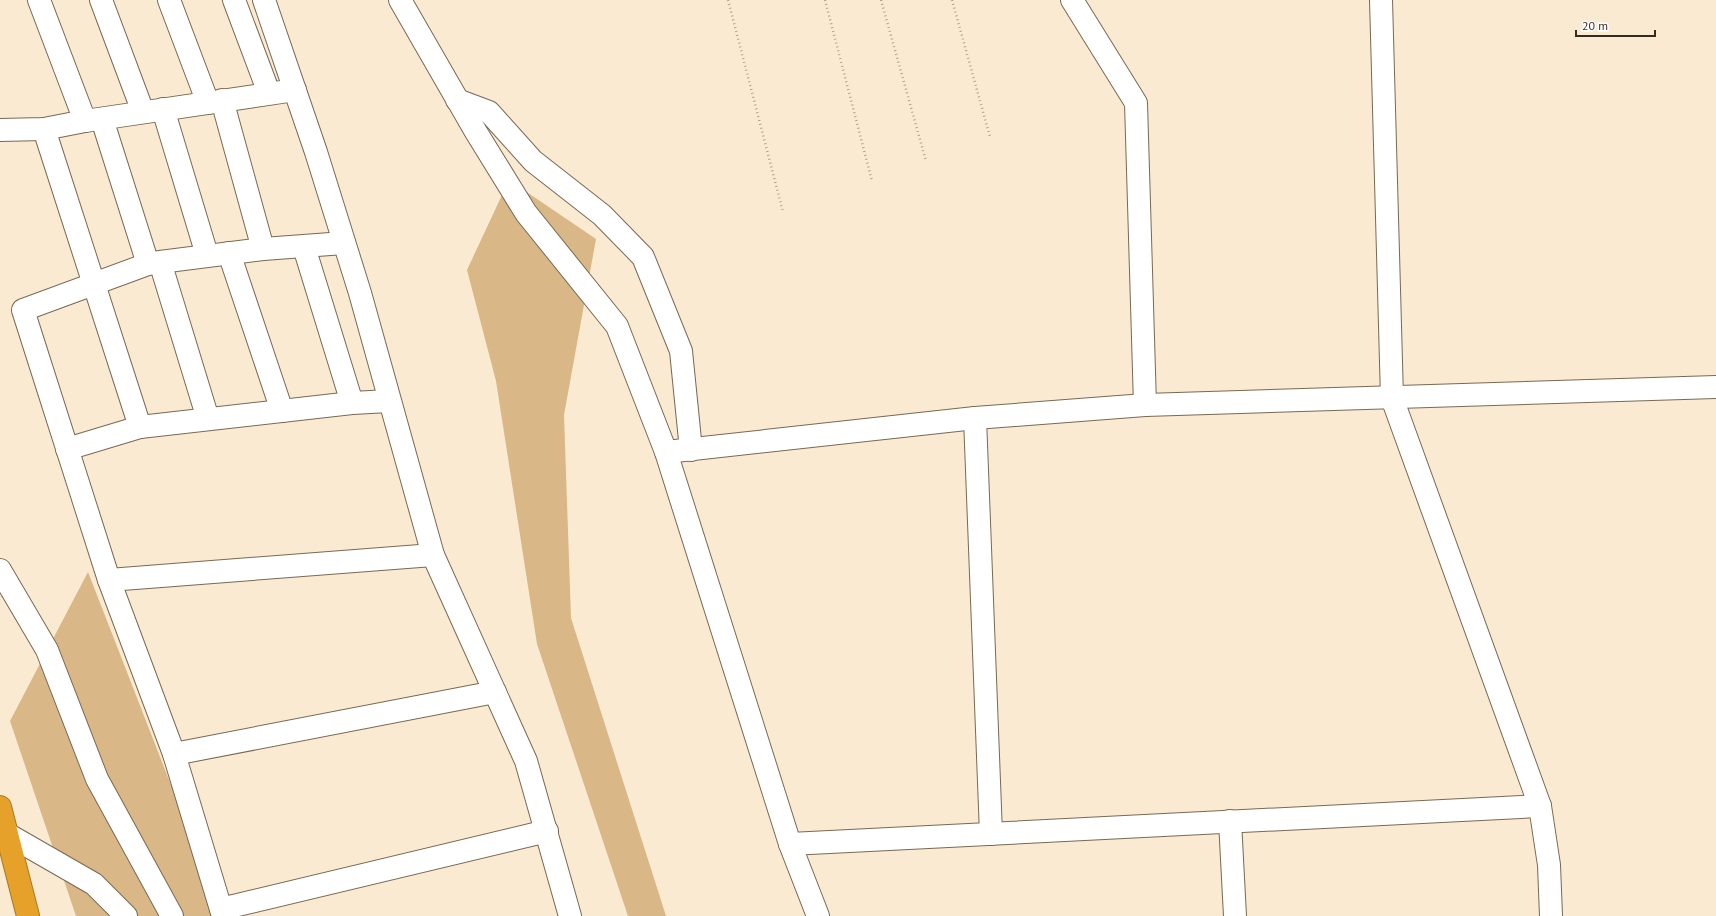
<svg xmlns="http://www.w3.org/2000/svg" width="1716" height="916" font-family="'PT Sans',sans-serif">
  <style>
    .green { fill: #d9b787 }
    .lines { fill: none; stroke-linecap: round; stroke-linejoin: round }
    .minor-casing { stroke: #786954; stroke-width: 24 }
    .highway-casing { stroke: #a67827; stroke-width: 24 }
    .path { stroke: #b1a492; stroke-width: 2.5; stroke-dasharray: 1 3; stroke-linecap: butt }
    .minor { stroke: #fff; stroke-width: 22 }
    .highway { stroke: #e5a129; stroke-width: 22 }
  </style>
  <rect width="100%" height="100%" fill="#fbead2"/>
  <g class="green">
    <polygon points="509,180 596,239 564,415 571,618 666,916 628,916 537,644 496,381 467,270"/>
    <polygon points="88,572 222,916 76,916 10,721"/>
  </g>
  <g class="lines">
    <defs>
      <g id="minor">
        <polyline points="39,0 85,121"/>
        <polyline points="101,0 143,112"/>
        <polyline points="169,0 208,103"/>
        <polyline points="234,0 269,93"/>
        <polyline points="264,0 316,152 360,293 433,555 526,761 570,916"/>
        <polyline points="400,0 476,132 526,213 617,326 666,452 790,844 818,916"/>
        <polyline points="1072,0 1136,103 1145,405"/>
        <polyline points="1381,0 1392,398 1540,806 1549,865 1551,916"/>
        <polyline points="222,100 263,249"/>
        <polyline points="457,100 489,112 533,161 602,215 643,257 681,351 691,450"/>
        <polyline points="163,109 207,255"/>
        <polyline points="102,119 148,264"/>
        <polyline points="44,129 140,427"/>
        <polyline points="0,130 44,129 85,121 295,90"/>
        <polyline points="304,247 352,403"/>
        <polyline points="229,253 282,411"/>
        <polyline points="160,262 208,419"/>
        <polyline points="975,418 991,834"/>
        <polyline points="67,449 140,427 352,403 389,401"/>
        <polyline points="666,452 975,418 1145,405 1716,387"/>
        <polyline points="0,570 47,650 97,779 172,916"/>
        <polyline points="109,580 433,555"/>
        <polyline points="174,754 495,692"/>
        <polyline points="1230,821 1235,916"/>
        <polyline points="7,834 94,884 126,916"/>
        <polyline points="790,844 1540,806"/>
        <polyline points="221,909 547,831"/>
        <polyline points="223,916 174,754 109,580 23,310 148,264 160,262 263,249 344,243"/>
      </g>
      <polyline id="highway" points="0,807 28,916"/>
    </defs>
    <use href="#minor" class="minor-casing"/>
    <use href="#highway" class="highway-casing"/>
    <g class="path">
      <polyline points="728,0 783,212"/>
      <polyline points="825,0 872,181"/>
      <polyline points="881,0 926,161"/>
      <polyline points="952,0 990,137"/>
    </g>
    <use href="#minor" class="minor"/>
    <use href="#highway" class="highway"/>
  </g>
  <path d="M1576 30v6h79v-6" fill="none" stroke="#322c23" stroke-width="2"/>
  <text x="1582" y="30" font-size="12" fill="#322c23" stroke="#ffffff" stroke-width="3" paint-order="stroke">20 m</text>
</svg>
